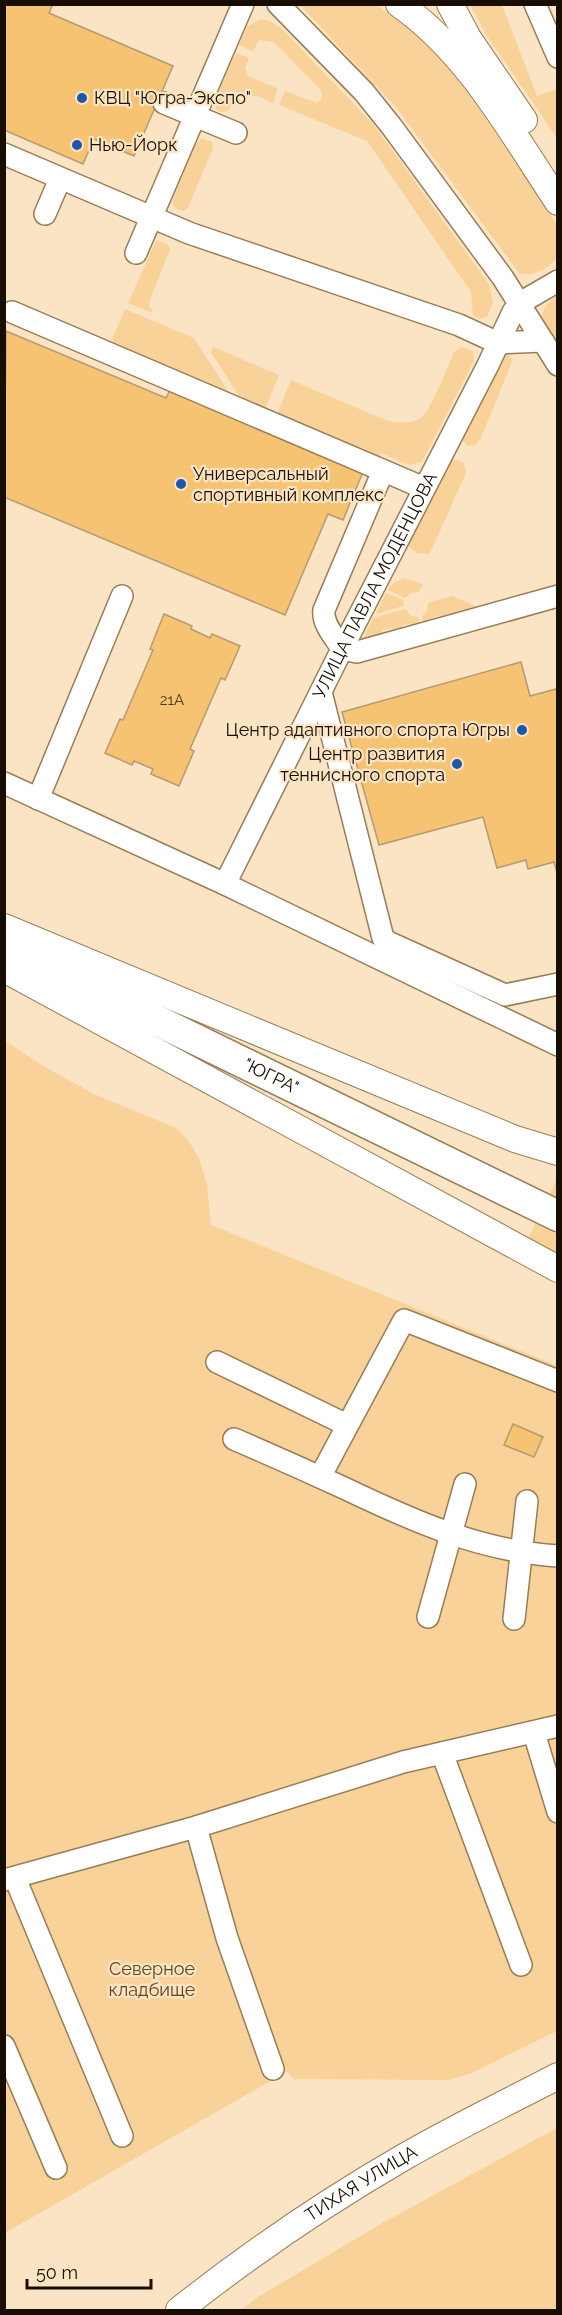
<svg xmlns="http://www.w3.org/2000/svg" width="562" height="2315" font-family="Raleway,sans-serif">
  <style>
    .green { fill: #f8d299 }
    .building { fill: #f6c373; stroke: #b59b73; stroke-width: 1.5 }
    .lines { fill: none; stroke-linecap: round; stroke-linejoin: round }
    .minor-casing { stroke: #977e56; stroke-width: 24 }
    .major-casing { stroke: #977e56; stroke-width: 28 }
    .highway-casing { stroke: #977e56; stroke-width: 33 }
    .minor { stroke: #fff; stroke-width: 21 }
    .major { stroke: #fff; stroke-width: 26 }
    .highway { stroke: #fff; stroke-width: 30 }
    .poi-dot { fill: #1d57a9; stroke: #fbe4c3; stroke-width: 2 }
    .labels { text-anchor: middle; stroke-width: 4.5; stroke-linejoin: round; paint-order: stroke }
    .number-label { font-size: 15px; fill: #4f3b1e }
    .poi-label { font-size: 18px; fill: #170e01; stroke: #fbe4c3; text-anchor: start }
    .street-label { font-size: 18px; fill: #170e01; stroke: #fbe4c3 }
    .park-label { font-size: 18px; fill: #60461b; stroke: #fbe4c3 }
  </style>
  <rect width="100%" height="100%" fill="#fbe4c3"/>
  <g class="green">
    <path d="M300 5H376L417 33 434 50 471 93 557 225V258C548 269 533 278 519 273L396 107Z"/>
    <polygon points="470,5 502,5 537,96 557,89 557,138 487,36"/>
    <polygon points="261,19 270,21 282,29 373,124 489,284 493,302 487,317 479,319 473,315 471,292 367,141 279,105 285,91 317,103 321,100 322,95 320,89 274,42 259,40 253,51 239,45 247,27"/>
    <path d="M236 53 249 58 245 68 248 76 278 89 273 103C262 99 247 89 236 99 233 102 231 107 228 111L221 112 216 109C213 96 230 66 236 53Z"/>
    <path d="M202 138 212 142 213 148 188 208C183 212 179 211 174 207L172 201 196 144Z"/>
    <polygon points="156,241 168,244 170,250 151,297 149,305 153,313 128,303"/>
    <path d="M557 296V349C545 328 531 313 557 296Z"/>
    <polygon points="125,309 194,338 228,391 226,396 114,346 113,337"/>
    <polygon points="213,347 279,375 265,409 244,404 211,352"/>
    <path d="M461 347 473 351 474 361 422 462 409 465 381 453 377 461 277 414 291 380 388 421C398 423 411 424 421 418 431 410 448 366 454 352Z"/>
    <path d="M502 354 509 355 512 362 480 440 474 446C466 447 462 441 461 434Z"/>
    <polygon points="456,460 464,463 466,473 431,551 428,554 417,553 408,546 407,541 448,461"/>
    <polygon points="404,578 423,584 419,592 411,593 405,598 388,590 392,584"/>
    <polygon points="386,593 404,600 403,606 376,614"/>
    <polygon points="452,596 478,607 461,612 460,610 441,617 440,615 423,622 422,616 427,611 428,603"/>
    <polygon points="405,609 411,616 418,617 420,623 402,625 402,628 392,631 391,628 382,631 383,633 363,639 373,618"/>
    <polygon points="4,1040 40,1064 94,1094 176,1128 188,1140 199,1158 207,1184 211,1225 558,1366 557,2031 472,2073 449,2080 294,2079 285,2070 267,2083 5,2233"/>
    <polygon points="557,1178 557,1260 526,1243"/>
    <polygon points="557,2128 557,2310 241,2310 258,2297 384,2222"/>
  </g>
  <g class="building">
    <polygon points="4,4 53,4 49,13 173,66 134,156 94,139 83,164 4,130"/>
    <polygon points="6,331 166,398 170,390 363,472 343,520 328,514 285,615 4,497"/>
    <polygon points="164,614 192,626 191,629 210,638 212,634 240,646 225,680 221,678 190,749 194,751 179,786 151,774 153,769 134,761 132,765 105,753 120,719 123,720 153,650 150,649"/>
    <polygon points="521,662 530,696 556,689 558,697 558,876 554,862 528,869 526,860 497,868 483,817 379,845 342,712"/>
    <polygon points="513,1424 543,1437 534,1457 504,1445"/>
  </g>
  <g class="lines">
    <defs>
      <g id="minor">
        <polyline points="278,4 364,92 392,127 503,278 558,365"/>
        <polyline points="535,4 558,57"/>
        <polyline points="164,103 236,133"/>
        <polyline points="4,154 189,233 459,325 498,343 543,341"/>
        <polyline points="45,214 60,179"/>
        <polyline points="136,253 243,4"/>
        <polyline points="12,312 424,488"/>
        <path d="M383 471 324 610C322 624 335 637 342 649L357 652 558 596"/>
        <polyline points="321,692 383,938 388,942 505,995 558,984"/>
        <polyline points="4,783 225,884 558,1045"/>
        <polyline points="38,799 122,596"/>
        <path id="s1" d="M225 884 342 649 488 365 513 312 520 303 558 281"/>
        <polyline points="217,1362 347,1425"/>
        <path d="M234 1439C271 1455 307 1471 344 1488 413 1521 480 1551 558 1556"/>
        <polyline points="320,1477 404,1320 558,1381"/>
        <polyline points="428,1617 465,1484"/>
        <polyline points="514,1619 527,1501"/>
        <polyline points="534,1733 558,1812"/>
        <polyline points="442,1753 521,1965"/>
        <polyline points="196,1827 227,1938 273,2069"/>
        <polyline points="15,1878 122,2136"/>
        <polyline points="4,1880 196,1827 403,1762 558,1726"/>
        <polyline points="4,2046 56,2168"/>
      </g>
      <g id="major">
        <path d="M399 4C469 53 511 132 558 202"/>
        <polyline points="450,4 468,38 524,120"/>
        <polyline points="4,927 515,1139 558,1152"/>
        <polyline points="4,969 558,1269"/>
        <path id="s2" d="M179 2310C250 2254 326 2202 404 2157 454 2128 506 2103 558 2076"/>
      </g>
      <g id="highway">
        <path id="s3" d="M4 946 558 1216"/>
      </g>
    </defs>
    <use href="#minor" class="minor-casing"/>
    <use href="#major" class="major-casing"/>
    <use href="#highway" class="highway-casing"/>
    <use href="#minor" class="minor"/>
    <use href="#major" class="major"/>
    <use href="#highway" class="highway"/>
  </g>
  <g class="poi-dot">
    <circle cx="82" cy="98" r="6"/>
    <circle cx="77" cy="145" r="6"/>
    <circle cx="181" cy="484" r="6"/>
    <circle cx="522" cy="730" r="6"/>
    <circle cx="457" cy="764" r="6"/>
  </g>
  <g class="labels">
    <g class="number-label">
      <text x="172" y="705">21А</text>
    </g>
    <g class="poi-label">
      <text x="94" y="104">КВЦ "Югра-Экспо"</text>
      <text x="89" y="151">Нью-Йорк</text>
      <text x="193" y="480">Универсальный<tspan x="193" dy="21">спортивный комплекс</tspan></text>
      <text x="510" y="736" text-anchor="end">Центр адаптивного спорта Югры</text>
      <text x="445" y="760" text-anchor="end">Центр развития<tspan x="445" dy="21">теннисного спорта</tspan></text>
    </g>
    <g class="street-label">
      <text dy="6" stroke="none"><textPath href="#s1" startOffset="334">УЛИЦА ПАВЛА МОДЕНЦОВА</textPath></text>
      <text dy="6" stroke="none"><textPath href="#s3" startOffset="297">"ЮГРА"</textPath></text>
      <text dy="6" stroke="none"><textPath href="#s2" startOffset="222">ТИХАЯ УЛИЦА</textPath></text>
    </g>
    <g class="park-label">
      <text x="152" y="1975">Северное<tspan x="152" dy="21">кладбище</tspan></text>
    </g>
  </g>
  <rect width="562" height="2315" fill="none" stroke="#170e01" stroke-width="12"/>
  <path d="M27 2279v9h124v-9" fill="none" stroke="#170e01" stroke-width="3"/>
  <text x="36" y="2279" font-size="18" fill="#170e01" stroke="#fbe4c3" stroke-width="4.5" paint-order="stroke">50 m</text>
</svg>
